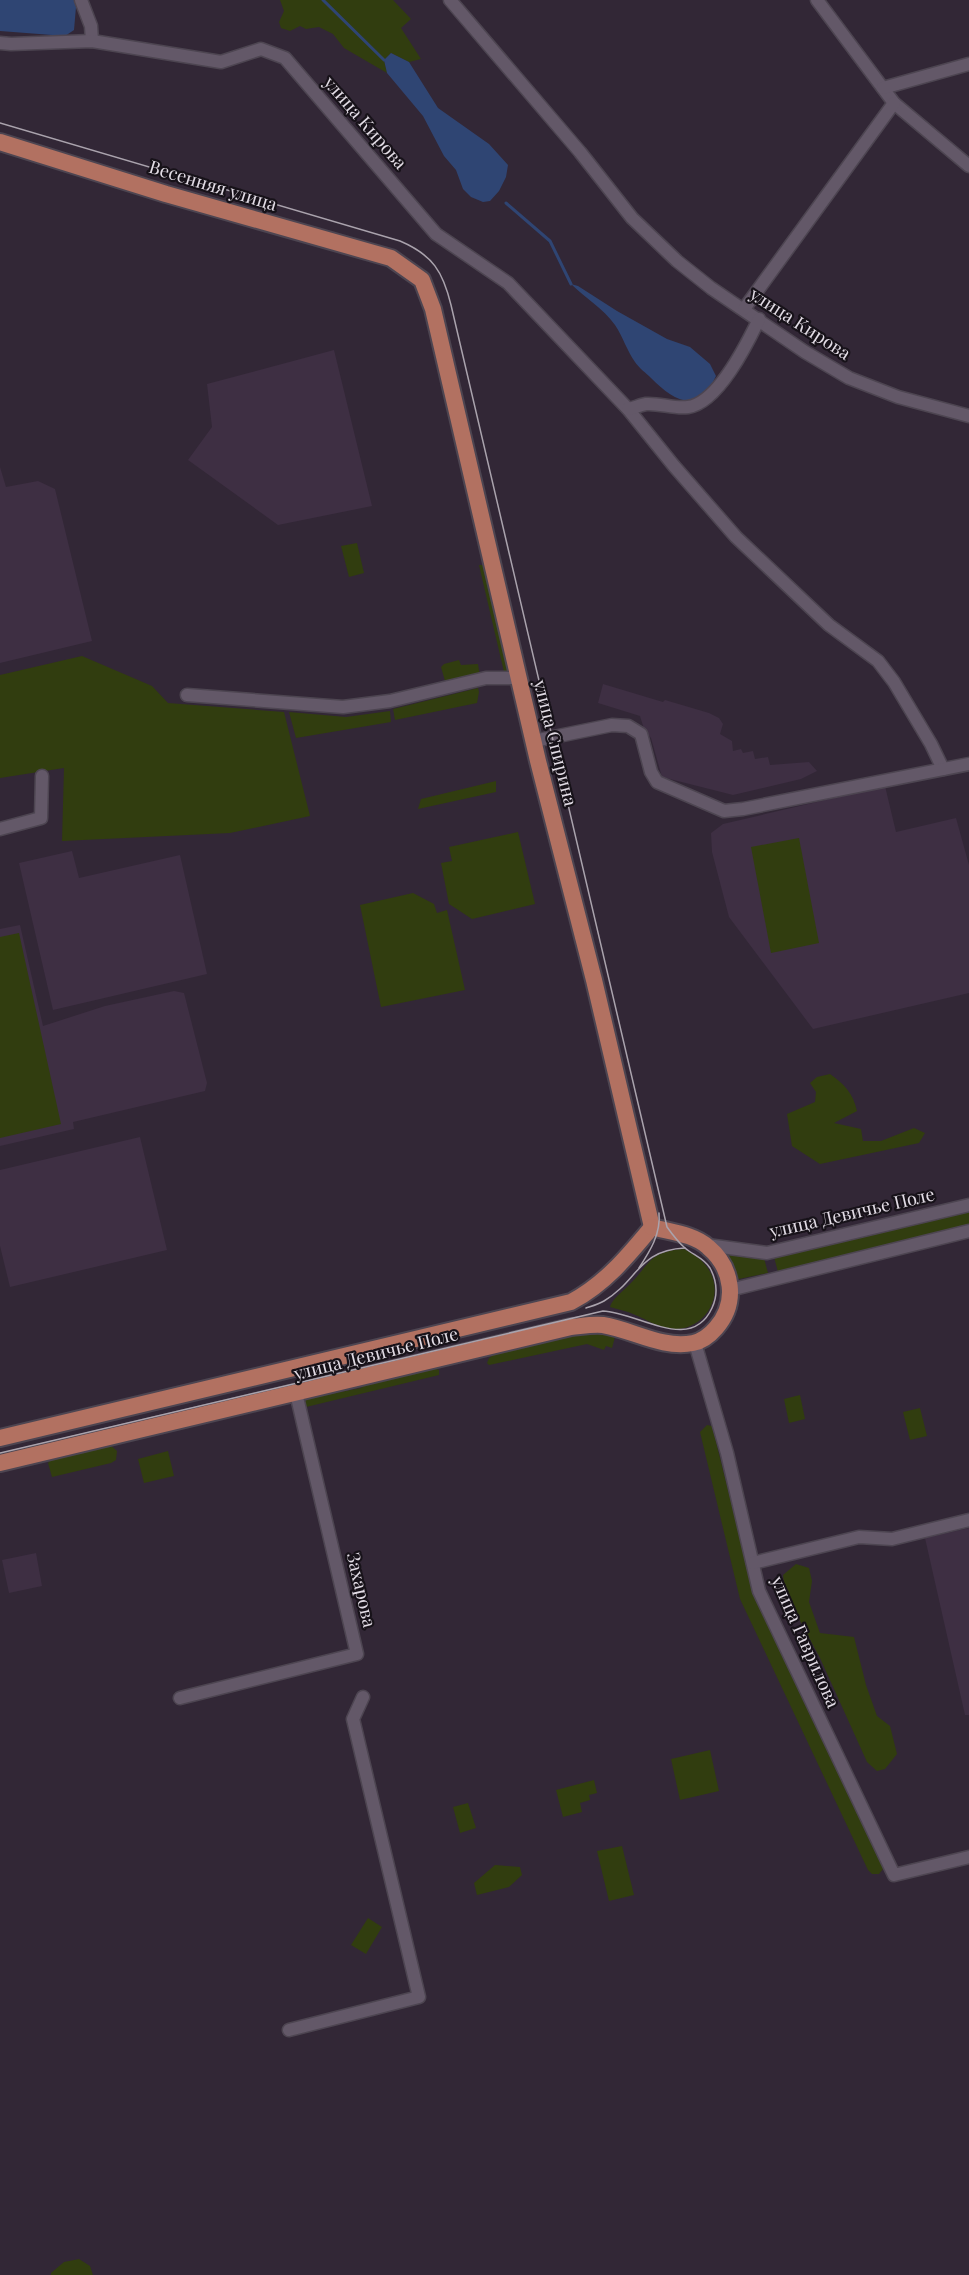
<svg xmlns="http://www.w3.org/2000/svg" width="969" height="2275" font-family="'Playfair Display',serif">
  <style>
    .built { fill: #3e2f43 }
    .green { fill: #313d0f }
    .water { fill: #2f4573 }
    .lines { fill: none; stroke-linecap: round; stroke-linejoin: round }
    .stream { stroke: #2f4573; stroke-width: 3 }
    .minor-casing { stroke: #4d4551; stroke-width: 15 }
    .major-casing { stroke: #4d4551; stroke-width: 20 }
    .minor { stroke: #635868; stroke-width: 12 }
    .major { stroke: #b27161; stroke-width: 16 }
    .tram { stroke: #aaa3ad; stroke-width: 1.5 }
    .labels { text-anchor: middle; stroke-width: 4.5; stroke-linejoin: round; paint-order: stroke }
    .street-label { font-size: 18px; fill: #e2dce5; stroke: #171219 }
  </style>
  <rect width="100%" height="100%" fill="#322736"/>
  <g class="built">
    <polygon points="334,350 372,506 278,525 188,460 212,427 207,384"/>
    <polygon points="0,467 6,487 38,481 55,489 92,641 0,663"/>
    <polygon points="603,684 663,702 665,700 709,713 719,718 723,724 720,734 732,741 733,751 741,749 743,753 753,751 755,759 768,757 770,765 809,762 817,771 801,779 733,795 662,777 651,738 644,729 640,716 598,703"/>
    <polygon points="885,786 896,832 956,818 969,865 969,993 813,1029 729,917 712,852 711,833 723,824"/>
    <polygon points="72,851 79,878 180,855 207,974 53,1010 19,863"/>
    <polygon points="20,925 43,1026 105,1006 174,991 184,993 207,1083 205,1091 73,1122 74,1129 0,1146 0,929"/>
    <polygon points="140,1137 167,1250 10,1287 0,1246 0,1170"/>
    <polygon points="969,1528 969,1715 965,1715 925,1538"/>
    <polygon points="36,1553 42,1586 9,1593 2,1560"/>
  </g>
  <g class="green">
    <polygon points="280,0 393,0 411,19 401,28 421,59 409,62 391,53 384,60 387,73 344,48 333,34 319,27 306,29 300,26 290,31 281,28 279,22 284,11"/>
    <polygon points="357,543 364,573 349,577 341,546"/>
    <polygon points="479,565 484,565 510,670 509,673 504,672"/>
    <polygon points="82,656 152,686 168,703 284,712 310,816 230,833 62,841 64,768 0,778 0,675"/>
    <polygon points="459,660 461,665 478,664 480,676 445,681 441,667 444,664"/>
    <polygon points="478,688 479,692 477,703 395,720 393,709"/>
    <polygon points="390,711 391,722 296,738 289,712 346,717"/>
    <polygon points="496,781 496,792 418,809 421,799"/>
    <polygon points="518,832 535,904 472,919 449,904 441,863 452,861 449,847"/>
    <polygon points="799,838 819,943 771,953 751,847"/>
    <polygon points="413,893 434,904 437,913 447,910 465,990 381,1007 360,905"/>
    <polygon points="19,933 61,1124 0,1138 0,937"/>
    <path d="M830 1074C844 1084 853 1093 857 1111L834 1123 861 1129 863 1141H881L914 1128 925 1133 919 1143 820 1164 792 1146 787 1114 815 1102 816 1092 810 1083 817 1077Z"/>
    <polygon points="969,1212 969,1227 778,1272 774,1257"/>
    <path d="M684 1249C694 1254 703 1260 709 1270 725 1296 705 1329 675 1329 659 1329 643 1317 628 1312 622 1310 616 1309 610 1307 612 1299 622 1292 628 1286 651 1264 647 1252 684 1249Z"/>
    <polygon points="727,1253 764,1258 768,1273 739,1279 735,1277"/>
    <path d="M590 1332 615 1337 612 1348 606 1346 604 1350 587 1344 489 1365 487 1363 489 1358C507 1344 566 1335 590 1332Z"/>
    <polygon points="430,1366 439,1370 439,1375 306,1407 305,1401 310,1398 361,1388 365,1384"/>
    <polygon points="800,1395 805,1419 789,1423 784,1399"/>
    <polygon points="920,1408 927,1436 910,1440 903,1412"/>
    <polygon points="707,1425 712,1426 753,1590 882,1864 883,1869 879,1874 872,1874 868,1870 740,1599 700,1432"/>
    <polygon points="108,1443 117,1451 116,1460 111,1463 52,1477 48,1463 57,1454"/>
    <polygon points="168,1451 174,1476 144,1483 138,1459"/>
    <polygon points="796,1564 809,1568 812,1581 809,1602 820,1633 854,1637 866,1685 877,1716 890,1726 897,1754 885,1769 877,1771 867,1762 820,1658 785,1593 783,1575"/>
    <polygon points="710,1750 719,1791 680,1800 671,1759"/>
    <polygon points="594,1780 597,1793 589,1795 590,1800 580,1803 582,1812 563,1817 556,1790"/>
    <polygon points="468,1803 476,1828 460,1833 453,1807"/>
    <polygon points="622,1846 634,1895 609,1901 597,1851"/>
    <polygon points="495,1865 520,1867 522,1875 509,1887 477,1895 474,1883"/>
    <polygon points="368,1918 382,1927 366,1954 351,1945"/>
    <polygon points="79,2259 90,2266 93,2275 51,2275 51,2273 64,2262"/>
  </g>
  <g class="water">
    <polygon points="0,0 74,0 76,7 74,30 65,36 0,31"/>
    <polygon points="391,53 409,62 438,108 489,144 508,165 506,177 499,191 490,201 483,202 471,197 463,189 456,170 444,156 423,116 387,73 384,60"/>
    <path d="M571 284 578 286 617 311 667 339 690 347 710 364 716 376C698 415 675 402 651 378 646 373 639 368 635 362 627 351 623 337 615 325 603 308 586 299 571 284Z"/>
  </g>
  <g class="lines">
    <g class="stream">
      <polyline points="323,0 384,60"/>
      <polyline points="506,203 550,241 571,284"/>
    </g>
    <defs>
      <g id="minor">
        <polyline points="81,0 91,26 92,41"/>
        <polyline points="450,0 580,152 632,218 677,261 711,288 805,352 849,378 898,397 969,416"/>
        <polyline points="817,0 894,103 969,166"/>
        <polyline points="0,43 11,44 92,41 221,62 261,49 285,58 436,234 508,283 628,409 674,466 736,537 829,625 878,661 894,682 931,744 943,769"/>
        <polyline points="883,88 969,64"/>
        <polyline points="744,309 894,103"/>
        <path d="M628 409C634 408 640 405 646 404 660 403 674 409 688 407 718 403 747 344 759 319"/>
        <polyline points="187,695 343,707 390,701 486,678 518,678"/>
        <polyline points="534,741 612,725 628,726 641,734 651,772 657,782 724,811 743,809 969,764"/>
        <polyline points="0,829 41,818 42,776"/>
        <polyline points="707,1245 767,1253 969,1205"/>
        <polyline points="730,1290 969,1231"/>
        <polyline points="695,1343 727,1453 759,1591 894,1875 969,1857"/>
        <polyline points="753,1563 859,1537 892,1539 969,1520"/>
        <polyline points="180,1698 357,1654 296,1393"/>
        <polyline points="289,2030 419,1997 353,1719 363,1697"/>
      </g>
      <g id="major">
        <polyline points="0,142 166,194 391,258 422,280 433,309 538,761 594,980 652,1227"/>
        <path d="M0 1438 571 1302C605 1284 628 1256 652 1227"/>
        <path d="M0 1463 571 1327C582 1326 592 1324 603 1325 633 1330 662 1349 693 1343 703 1341 710 1335 716 1328 738 1303 733 1268 708 1247 694 1234 670 1232 652 1227"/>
      </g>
    </defs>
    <use href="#minor" class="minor-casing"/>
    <use href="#major" class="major-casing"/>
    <use href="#minor" class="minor"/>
    <use href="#major" class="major"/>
    <g class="tram">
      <path d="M0 123 400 241C433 255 443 272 451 305L667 1227C672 1234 678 1242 685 1248 693 1255 704 1258 710 1268 717 1281 718 1295 712 1308 691 1354 638 1312 603 1311L0 1453"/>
      <path d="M639 1268C650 1251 661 1234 659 1213"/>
      <path d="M586 1308C592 1306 599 1304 604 1301 638 1281 638 1250 685 1248"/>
    </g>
  </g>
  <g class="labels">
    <g class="street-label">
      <text transform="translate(365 123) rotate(49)" y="6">улица Кирова</text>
      <text transform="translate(213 186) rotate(17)" y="6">Весенняя улица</text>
      <text transform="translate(800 324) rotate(33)" y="6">улица Кирова</text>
      <text transform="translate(555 743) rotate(76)" y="6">улица Спирина</text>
      <text transform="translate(852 1213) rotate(-13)" y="6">улица Девичье Поле</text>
      <text transform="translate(376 1354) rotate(-14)" y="6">улица Девичье Поле</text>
      <text transform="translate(361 1590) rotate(77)" y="6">Захарова</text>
      <text transform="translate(805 1642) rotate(66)" y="6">улица Гаврилова</text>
    </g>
  </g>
</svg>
